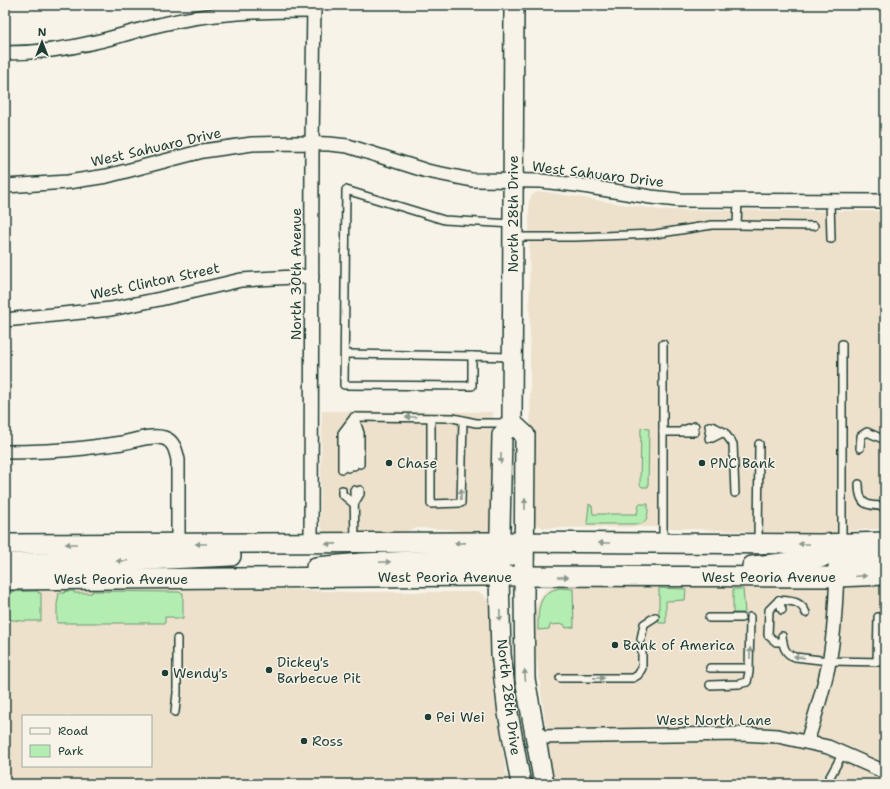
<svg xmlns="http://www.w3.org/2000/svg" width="890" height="789" font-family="'Shantell Sans',sans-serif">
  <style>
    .built { fill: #ede1cc; fill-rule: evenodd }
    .green { fill: #b4edb1; stroke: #6a9572 }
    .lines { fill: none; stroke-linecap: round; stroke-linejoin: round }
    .lane-casing { stroke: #1f3d34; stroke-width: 10 }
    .street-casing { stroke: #1f3d34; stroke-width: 16 }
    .secondary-casing { stroke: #1f3d34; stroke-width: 22 }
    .lane { stroke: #f7f3e8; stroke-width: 7 }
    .street { stroke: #f7f3e8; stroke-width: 13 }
    .secondary { stroke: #f7f3e8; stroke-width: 19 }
    .oneway { fill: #8b988e }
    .poi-dot { fill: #1f3d34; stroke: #f7f3e8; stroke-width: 1.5 }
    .labels { text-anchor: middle; stroke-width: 3; stroke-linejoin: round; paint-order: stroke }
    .street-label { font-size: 14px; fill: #1f3d34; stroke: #f7f3e8 }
    .poi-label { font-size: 14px; fill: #1f3d34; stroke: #f7f3e8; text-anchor: start }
  </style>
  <rect width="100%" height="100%" fill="#f7f3e8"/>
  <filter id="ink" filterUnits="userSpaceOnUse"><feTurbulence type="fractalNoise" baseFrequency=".025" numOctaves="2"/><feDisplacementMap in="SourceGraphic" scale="8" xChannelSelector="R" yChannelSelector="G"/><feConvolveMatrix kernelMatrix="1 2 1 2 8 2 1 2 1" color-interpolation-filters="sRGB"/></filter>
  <g filter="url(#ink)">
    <g class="built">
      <polygon points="537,192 546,192 660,210 885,211 885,529 866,529 826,535 650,527 544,528 535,524 532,520 531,514 529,201 532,195"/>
      <polygon points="322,411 493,412 492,525 489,530 484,534 447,529 418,528 394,534 331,534 323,532 320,524"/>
      <polygon points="885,585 885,784 554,784 536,657 535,609 540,598 544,592 551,588 560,586"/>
      <path d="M5 589H265L355 592H478L484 595 490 605V631L493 685 508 784H5ZM23 716H151V766H23Z"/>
    </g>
    <g class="green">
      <polygon points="641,428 649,429 648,487 642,487 640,485"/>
      <path d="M589 504 592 506 593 514H637L639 504H648C648 512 649 520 641 524H587Z"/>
      <path d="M560 588 573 589 574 627 566 628 564 624 550 625 549 629 538 630C538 612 537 592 560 588Z"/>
      <polygon points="659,588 686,589 685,600 666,601 666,623 659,623"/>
      <polygon points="733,589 743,589 745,613 733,613"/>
      <polygon points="38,591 38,593 41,593 41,621 22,621 5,619 5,592"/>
      <polygon points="66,591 74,591 74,593 92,593 92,591 178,592 183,593 183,618 174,618 173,617 165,617 165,623 57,623 57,604 59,593 64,593"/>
    </g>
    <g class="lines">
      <defs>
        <g id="lane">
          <polyline points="830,201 831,239"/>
          <polyline points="737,225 814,226"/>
          <polyline points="513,237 575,237 655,234 712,225 737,225 738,200"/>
          <polyline points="663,344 663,543"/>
          <polyline points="345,354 472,356"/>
          <polyline points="511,357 472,356 472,386 344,385 346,190 444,220 513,224"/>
          <polyline points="354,417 453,418 476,423 509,423"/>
          <polyline points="431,418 431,504 461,503 463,420"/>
          <polyline points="354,421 354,466"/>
          <polyline points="356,421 360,433 360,464"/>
          <polyline points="709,426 712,426 722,431"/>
          <polyline points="683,430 695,426"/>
          <polyline points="663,432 695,432"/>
          <polyline points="709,432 724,432 733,444 735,493"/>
          <polyline points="709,438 712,438 722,433"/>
          <polyline points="860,448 861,436 867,432 885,440"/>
          <polyline points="348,468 348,433 351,425"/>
          <polyline points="342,469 342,433 354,417"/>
          <path d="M859 484C859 505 866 506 885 506"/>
          <polyline points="342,490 342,494 354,504"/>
          <polyline points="354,490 355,541"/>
          <polyline points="354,504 360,494 360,490"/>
          <polyline points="758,543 759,444"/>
          <polyline points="842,543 842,344"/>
          <polyline points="779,600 769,610 768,635 776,642 783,642"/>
          <path d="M779 600C792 601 801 601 806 613"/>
          <polyline points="779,600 782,610"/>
          <polyline points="709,618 741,618"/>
          <path d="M782 636C783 645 784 654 795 657L829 661 885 662"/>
          <polyline points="641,639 644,624 655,617"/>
          <polyline points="877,662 878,617 885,617"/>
          <polyline points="710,668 745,668"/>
          <polyline points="560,678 633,678 638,675 642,668 642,651"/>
          <polyline points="710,685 739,684 747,682 749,672 750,617"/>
          <polyline points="175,712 177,693 177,639"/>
          <polyline points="826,784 843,753"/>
        </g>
        <g id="street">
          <path d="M5 53C35 53 67 49 95 42 118 37 140 29 163 24 213 12 263 11 314 11"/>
          <polyline points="5,186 68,182 107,176 203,151 252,144 296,143 329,144 348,146 427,171 472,180 541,181 577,185 651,197 678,200 885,201"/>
          <polyline points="5,320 111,309 160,299 241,280 312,276"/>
          <path d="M5 452C32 452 58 451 85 448 97 446 109 445 122 443 134 441 151 434 164 438 174 441 176 451 178 460V544"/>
          <polyline points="311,544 312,144 314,5"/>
          <polyline points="536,737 741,734 778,736 828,747 885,772"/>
          <path d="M807 742C815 716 824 689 829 662 835 634 835 605 837 577"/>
        </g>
        <g id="secondary">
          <polyline points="514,5 512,423 502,435 499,577 501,654 508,713 521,784"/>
          <polyline points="512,423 525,435 524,596 525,679 544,784"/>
          <polyline points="5,544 485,542 820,544 885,542"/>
          <polyline points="5,563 105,562 231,556"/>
          <path d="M752 566 814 560C826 557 833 551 842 543"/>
          <polyline points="316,567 362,563 499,558 510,556"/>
          <polyline points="837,577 838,567 849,561 885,558"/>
          <polyline points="5,580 483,576 837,577 885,575"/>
        </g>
      </defs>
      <use href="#lane" class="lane-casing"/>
      <use href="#street" class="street-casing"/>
      <use href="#secondary" class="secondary-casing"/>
      <use href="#lane" class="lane"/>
      <use href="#street" class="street"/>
      <use href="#secondary" class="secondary"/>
    </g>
    <defs><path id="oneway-solid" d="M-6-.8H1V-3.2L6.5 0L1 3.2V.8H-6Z"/></defs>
    <g class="oneway">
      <use href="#oneway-solid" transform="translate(411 417) rotate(-180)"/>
      <use href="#oneway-solid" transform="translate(501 458) rotate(91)"/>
      <use href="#oneway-solid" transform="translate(461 494) rotate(-88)"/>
      <use href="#oneway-solid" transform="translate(525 504) rotate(-90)"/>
      <use href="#oneway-solid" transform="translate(460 543) rotate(179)"/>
      <use href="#oneway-solid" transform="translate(604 543) rotate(-180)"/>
      <use href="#oneway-solid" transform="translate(71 544) rotate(180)"/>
      <use href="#oneway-solid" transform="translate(201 544) rotate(180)"/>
      <use href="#oneway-solid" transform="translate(331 544) rotate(179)"/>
      <use href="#oneway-solid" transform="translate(804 544) rotate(-180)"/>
      <use href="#oneway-solid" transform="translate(122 561) rotate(178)"/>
      <use href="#oneway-solid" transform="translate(385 562) rotate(-2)"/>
      <use href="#oneway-solid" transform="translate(861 576) rotate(-2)"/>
      <use href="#oneway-solid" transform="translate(563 577)"/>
      <use href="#oneway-solid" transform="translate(500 616) rotate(88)"/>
      <use href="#oneway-solid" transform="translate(750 653) rotate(-89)"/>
      <use href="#oneway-solid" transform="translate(799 657) rotate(-172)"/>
      <use href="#oneway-solid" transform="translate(525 675) rotate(-94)"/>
      <use href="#oneway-solid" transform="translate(599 678) rotate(1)"/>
    </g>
  </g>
  <g class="poi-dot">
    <circle cx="389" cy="463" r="4"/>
    <circle cx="702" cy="463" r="4"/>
    <circle cx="615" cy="645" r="4"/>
    <circle cx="269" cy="670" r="4"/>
    <circle cx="165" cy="673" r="4"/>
    <circle cx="428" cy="717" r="4"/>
    <circle cx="304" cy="741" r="4"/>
  </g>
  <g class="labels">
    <g class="street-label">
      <text transform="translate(156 147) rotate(-13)" y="5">West Sahuaro Drive</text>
      <text transform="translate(598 174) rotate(7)" y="5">West Sahuaro Drive</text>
      <text transform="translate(513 214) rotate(-90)" y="5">North 28th Drive</text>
      <text transform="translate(296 274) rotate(-90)" y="5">North 30th Avenue</text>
      <text transform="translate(155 281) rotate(-12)" y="5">West Clinton Street</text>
      <text x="445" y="582">West Peoria Avenue</text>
      <text x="769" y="582">West Peoria Avenue</text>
      <text x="121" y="584">West Peoria Avenue</text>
      <text transform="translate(509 697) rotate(83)" y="5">North 28th Drive</text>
      <text x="714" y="725">West North Lane</text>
    </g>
    <g class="poi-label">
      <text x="397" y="468">Chase</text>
      <text x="710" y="468">PNC Bank</text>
      <text x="623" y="650">Bank of America</text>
      <text x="277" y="667">Dickey's<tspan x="277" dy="16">Barbecue Pit</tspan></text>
      <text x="173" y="678">Wendy's</text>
      <text x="436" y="722">Pei Wei</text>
      <text x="312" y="746">Ross</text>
    </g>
  </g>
  <rect width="890" height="789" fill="none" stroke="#f7f3e8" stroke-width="20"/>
  <rect x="10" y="10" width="870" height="769" fill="none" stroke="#1f3d34" stroke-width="1.5" filter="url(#ink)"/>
  <rect x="22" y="715" width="130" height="52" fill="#f7f3e8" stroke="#a1aaa0"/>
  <rect x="30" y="728" width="20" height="6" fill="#f7f3e8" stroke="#a1aaa0"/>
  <text x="58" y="735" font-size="12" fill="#1f3d34">Road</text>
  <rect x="30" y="745" width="20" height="12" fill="#b4edb1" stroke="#a1aaa0"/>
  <text x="58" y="755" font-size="12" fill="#1f3d34">Park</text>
  <g transform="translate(42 42)" stroke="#f7f3e8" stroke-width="3" paint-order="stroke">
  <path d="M0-3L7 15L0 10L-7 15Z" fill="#1f3d34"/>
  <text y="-6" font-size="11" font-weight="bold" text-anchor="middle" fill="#1f3d34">N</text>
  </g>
</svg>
